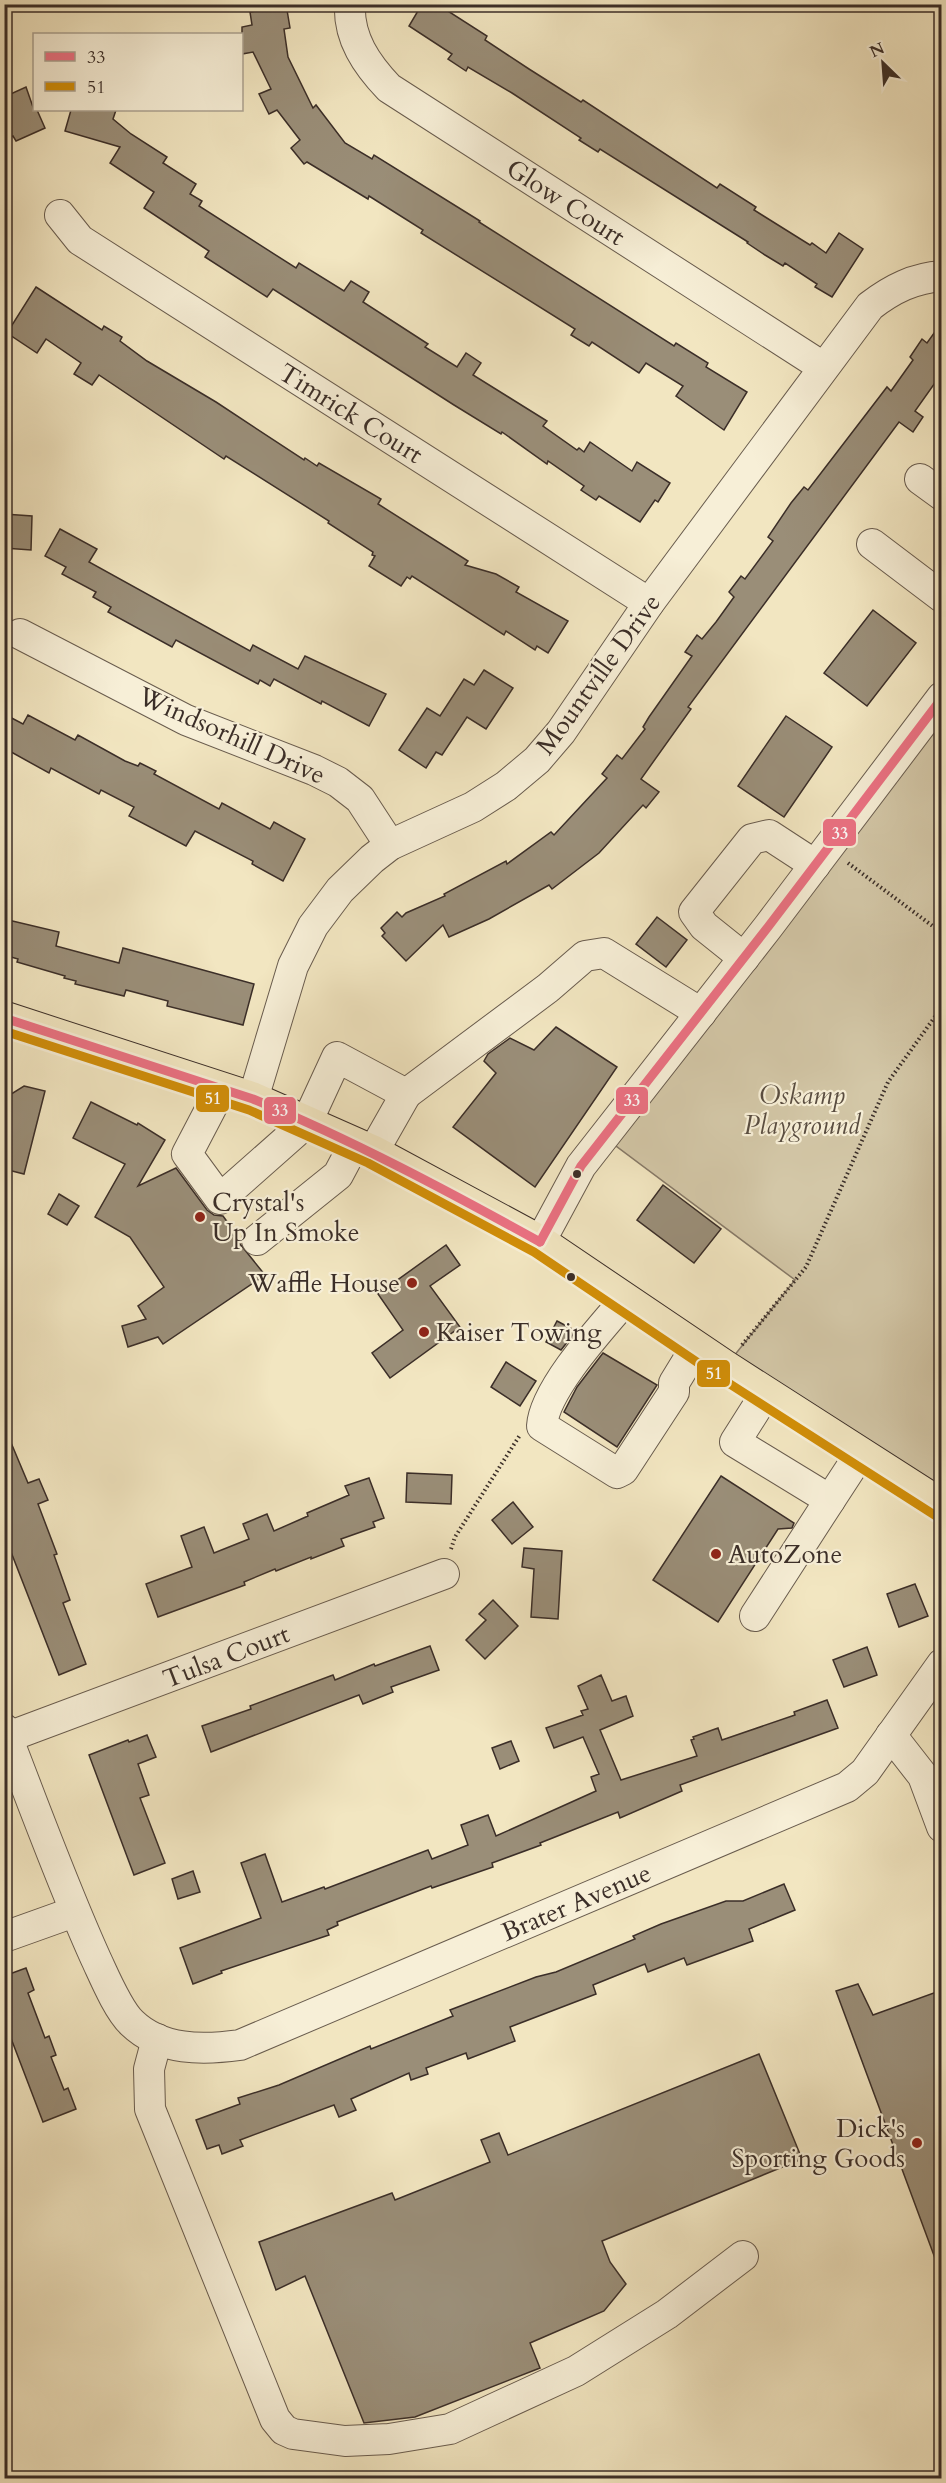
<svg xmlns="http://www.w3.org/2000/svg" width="946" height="2483" font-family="Cardo,serif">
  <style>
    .green { fill: #d3c7a7; stroke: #877a68; stroke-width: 1.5 }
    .building { fill: #9a8e78; stroke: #3b2e28; stroke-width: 1.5 }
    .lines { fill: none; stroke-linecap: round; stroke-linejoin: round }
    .minor-casing { stroke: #695c4e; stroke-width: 32 }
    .major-casing { stroke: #3b2e28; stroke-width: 35 }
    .path { stroke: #3b2e28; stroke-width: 4; stroke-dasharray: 1.5 3; stroke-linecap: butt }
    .minor { stroke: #f7efd7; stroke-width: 30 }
    .major { stroke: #f2e6c1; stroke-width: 33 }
    .bus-1-casing { stroke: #f7efd7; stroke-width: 14 }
    .bus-2-casing { stroke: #f7efd7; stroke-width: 14 }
    .bus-1 { stroke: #ec7183; stroke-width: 9 }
    .bus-2 { stroke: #d18e08; stroke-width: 9 }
    .bus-dot { fill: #3b2e28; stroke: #f7efd7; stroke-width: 2 }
    .poi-dot { fill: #8f2418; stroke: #f7efd7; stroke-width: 2 }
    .labels { text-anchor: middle; stroke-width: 4.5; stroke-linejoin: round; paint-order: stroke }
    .street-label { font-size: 26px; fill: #3b2e28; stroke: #f7efd7 }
    .park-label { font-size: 26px; font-style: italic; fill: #594d41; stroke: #f7efd7 }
    .poi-label { font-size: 26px; fill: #3b2e28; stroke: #f7efd7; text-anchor: start }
    .line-badge { stroke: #f7efd7; stroke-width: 2 }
    .badge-label { font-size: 16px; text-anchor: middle; font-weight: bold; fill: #fff }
  </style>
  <rect width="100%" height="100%" fill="#f2e6c1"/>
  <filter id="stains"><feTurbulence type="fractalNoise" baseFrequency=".00333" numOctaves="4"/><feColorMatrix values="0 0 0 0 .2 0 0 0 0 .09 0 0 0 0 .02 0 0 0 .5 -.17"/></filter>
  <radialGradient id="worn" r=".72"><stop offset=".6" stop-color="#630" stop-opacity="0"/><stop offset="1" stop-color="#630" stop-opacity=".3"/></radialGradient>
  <polygon class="green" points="941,697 941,1506 725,1367 795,1280 604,1137"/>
  <g class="building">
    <polygon points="422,4 437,4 487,36 485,40 529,69 581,102 583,100 717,188 720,184 756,207 754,210 810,245 812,243 826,253 839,233 863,249 832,297 815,287 817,284 785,263 783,266 765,255 747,243 748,242 600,149 598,152 579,140 581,138 512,93 468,67 466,71 448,59 452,54 409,26"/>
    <polygon points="279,7 280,11 287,10 290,28 284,29 288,57 313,108 316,105 345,143 372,159 374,155 480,221 479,222 674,346 676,343 708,363 706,367 747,392 724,430 676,396 683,386 646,363 639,373 592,342 589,346 571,335 575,329 421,233 423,230 369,196 368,199 307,162 304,164 291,148 300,140 277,110 269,114 259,94 271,89 253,52 242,54 242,27 252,25 250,12"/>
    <polygon points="26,87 34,110 37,110 45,128 16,141 13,136 4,140 4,97"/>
    <polygon points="71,110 116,110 113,119 131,134 167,157 163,163 196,184 190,194 202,201 199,206 296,268 299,263 344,291 351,281 369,292 363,302 428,344 425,347 457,367 466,353 481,363 473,375 547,421 543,426 577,450 579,448 584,452 590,442 632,471 637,462 670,483 658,502 655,500 640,522 599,496 596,500 581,490 584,486 548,461 547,464 502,432 501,434 454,405 273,289 267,297 205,257 209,251 144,208 154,192 110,163 120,147 65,131"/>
    <polygon points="36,287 102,330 104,326 122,337 120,341 147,361 216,402 304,460 305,458 317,466 319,463 381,499 378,504 468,561 465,565 496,574 519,587 516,592 568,621 548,653 537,646 535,650 506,631 504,635 412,576 410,579 407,577 401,586 369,566 375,556 372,555 373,552 328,523 329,521 226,456 224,459 99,375 92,385 74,374 81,363 46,339 37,353 7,333"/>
    <polygon points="942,322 942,373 915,411 923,417 913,432 899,422 688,707 691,709 641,779 659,792 646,808 643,805 599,853 552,889 549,885 489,919 449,937 443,925 406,961 382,936 385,933 381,928 397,912 402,917 406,913 445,896 444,894 506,861 507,864 551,832 554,835 607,778 602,774 617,755 622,759 645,729 643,727 649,717 692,656 685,652 697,635 702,639 716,622 734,597 729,592 741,576 745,579 773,541 768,537 791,503 804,487 808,490 887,387 891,391 913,360 910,357 922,339 927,343"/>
    <polygon points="4,514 32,516 31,550 4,548"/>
    <polygon points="60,529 97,549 89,562 250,651 253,645 298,669 305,656 386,694 369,726 322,701 321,704 274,679 270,686 260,680 258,684 176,640 172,647 108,612 111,607 93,597 96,592 62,574 66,567 45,556"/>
    <polygon points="873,610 916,643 867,706 824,673"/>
    <polygon points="484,670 513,688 486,729 467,717 442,755 436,752 426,768 399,750 427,708 440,716 464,679 474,685"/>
    <polygon points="4,714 23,724 28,715 75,740 78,735 125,761 138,766 140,763 156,771 154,774 219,809 222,803 270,829 274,822 305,839 283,881 252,864 253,861 195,831 186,846 129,816 134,807 101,790 99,794 51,768 49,773 4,748"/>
    <polygon points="786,716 832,747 784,817 738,786"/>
    <polygon points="657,917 687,940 666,967 636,944"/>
    <polygon points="4,919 59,932 56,946 119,963 123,948 254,984 243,1025 167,1006 168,1001 126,990 124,996 75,984 76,981 64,978 65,976 17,962 18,959 4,955"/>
    <polygon points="556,1027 617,1067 535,1187 453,1127 496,1073 484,1061 488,1054 510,1038 534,1050"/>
    <polygon points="24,1086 45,1091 24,1174 4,1169 4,1111 8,1096"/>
    <polygon points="91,1102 137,1125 138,1123 165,1140 138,1186 176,1168 207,1210 214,1215 223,1216 231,1227 228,1229 265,1275 163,1344 158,1337 128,1347 122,1326 146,1319 138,1306 164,1287 130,1237 95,1217 125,1164 73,1138"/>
    <polygon points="663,1185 721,1229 694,1263 637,1220"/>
    <polygon points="59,1194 79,1206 67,1225 48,1214"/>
    <polygon points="446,1245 460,1265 430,1286 460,1327 390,1378 372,1353 403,1330 378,1294"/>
    <polygon points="557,1321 576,1331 561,1350 546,1342"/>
    <polygon points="603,1353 657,1385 617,1447 564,1412 577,1387"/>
    <polygon points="506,1362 536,1381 520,1406 491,1387"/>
    <polygon points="4,1426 28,1483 39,1479 48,1500 38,1504 57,1554 54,1555 70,1600 63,1603 86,1664 59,1675 4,1534"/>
    <polygon points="407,1473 452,1475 451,1504 406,1502"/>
    <polygon points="721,1476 794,1523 792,1528 778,1529 718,1622 653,1580"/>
    <polygon points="369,1478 384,1518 373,1522 375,1527 341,1539 344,1546 311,1559 311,1557 276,1571 275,1569 244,1582 245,1585 158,1617 146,1584 192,1567 181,1536 204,1527 214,1553 249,1539 243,1524 267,1514 274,1531 308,1516 307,1513 349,1495 345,1486"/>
    <polygon points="513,1502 533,1527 512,1544 492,1520"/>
    <polygon points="524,1548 562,1551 558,1619 531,1617 534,1569 522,1567"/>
    <polygon points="915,1584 928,1616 899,1627 887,1594"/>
    <polygon points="493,1600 518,1626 485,1659 466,1640 486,1620 479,1614"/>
    <polygon points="430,1646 439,1670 391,1687 393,1692 363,1704 359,1695 211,1752 202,1726 251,1709 250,1706 333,1675 335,1680 374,1664 375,1666"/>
    <polygon points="867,1647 877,1675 844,1687 833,1660"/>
    <polygon points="601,1675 612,1701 626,1696 633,1716 600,1730 621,1780 697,1756 691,1740 694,1739 693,1737 718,1728 722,1740 795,1715 794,1712 827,1700 838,1728 680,1785 682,1791 620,1818 618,1812 540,1843 541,1845 492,1863 493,1867 432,1888 431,1886 337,1922 338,1925 327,1930 329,1935 221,1971 222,1973 193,1984 180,1948 261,1918 241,1863 265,1854 282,1902 324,1887 325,1889 428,1850 432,1859 468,1845 461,1825 488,1815 496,1836 596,1791 591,1777 599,1774 583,1737 554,1748 546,1728 583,1715 581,1711 588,1709 578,1686"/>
    <polygon points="147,1735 156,1757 138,1764 149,1795 140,1798 165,1863 134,1875 89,1755 128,1740 129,1742"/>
    <polygon points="511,1741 519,1761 500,1769 492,1748"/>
    <polygon points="193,1871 200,1892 178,1899 172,1879"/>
    <polygon points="784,1884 795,1910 749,1929 753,1941 687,1965 684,1958 648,1972 645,1964 593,1985 596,1994 510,2027 515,2041 468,2059 466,2053 426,2068 428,2074 411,2080 409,2073 351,2099 356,2110 339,2117 334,2105 240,2140 243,2146 222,2154 219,2145 207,2149 196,2120 240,2104 238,2098 279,2085 370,2046 371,2049 453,2016 450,2010 536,1977 556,1972 635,1939 633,1936 661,1924 726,1901 743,1901"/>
    <polygon points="26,1968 34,1990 28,1993 45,2038 49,2036 56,2055 51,2057 64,2090 68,2088 76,2109 43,2122 4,2020 4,1976"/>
    <polygon points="858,1984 873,2015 942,1990 942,2269 939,2269 836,1991"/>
    <polygon points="759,2054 802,2159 602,2241 610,2262 626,2284 604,2311 530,2343 540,2368 415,2417 364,2423 305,2276 276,2290 259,2242 392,2193 395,2200 490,2162 481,2140 499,2133 508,2155"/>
  </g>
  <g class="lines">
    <defs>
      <g id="minor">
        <path d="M350 4C348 38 367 65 389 88L823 367"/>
        <polyline points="60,215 80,240 649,603"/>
        <polyline points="920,479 942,495"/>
        <polyline points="872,544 942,597"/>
        <polyline points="20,634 186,720 314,770 338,782 360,799 390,845"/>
        <polyline points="744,958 704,926 694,912 752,839 769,835 815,865"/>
        <polyline points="221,1089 187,1154 220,1199 307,1122 337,1057 406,1094 373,1152"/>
        <polyline points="406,1094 548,988 585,956 604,953 701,1013"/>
        <path d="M253 1099 293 966 313 926 340 890 372 859 390 845 473 807 506 786 537 760 561 732 649 603 870 306C892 289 914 278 942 276"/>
        <polyline points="257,1240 338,1175 355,1143"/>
        <polyline points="540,1242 581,1166 768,927 942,697"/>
        <path d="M625 1300C601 1328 544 1390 542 1426L617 1473 623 1470 674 1392V1383L696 1347"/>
        <polyline points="766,1393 735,1442 830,1500 860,1454"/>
        <polyline points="755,1616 830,1500"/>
        <path d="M4 1729C34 1806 62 1884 96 1959 104 1976 118 2010 132 2023 161 2051 203 2050 240 2045L847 1787 865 1772 942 1664"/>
        <polyline points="891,1735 923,1776 942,1827"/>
        <polyline points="8,1737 444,1574"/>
        <polyline points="4,1937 74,1912"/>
        <polyline points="157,2039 149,2069 150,2109 275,2419 284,2430 293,2434 345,2441 389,2439 450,2429 576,2371 667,2314 743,2256"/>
      </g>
      <polyline id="major" points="4,1018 253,1099 373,1152 540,1242 725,1367 942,1506"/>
    </defs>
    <use href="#minor" class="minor-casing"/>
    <use href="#major" class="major-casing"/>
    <g class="path">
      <polyline points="848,863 942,933"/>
      <polyline points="742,1345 806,1267 888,1082 942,1007"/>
      <polyline points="451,1549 455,1537 520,1435"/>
    </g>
    <use href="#minor" class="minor"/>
    <use href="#major" class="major"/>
    <defs>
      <g id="bus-1">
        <path d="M4 1018 253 1099C352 1140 446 1190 540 1242"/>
        <polyline points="540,1242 581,1166 768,927 942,698"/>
      </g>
      <polyline id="bus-2" points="4,1031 249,1110 368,1163 534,1252 719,1377 936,1516"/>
    </defs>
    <use href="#bus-1" class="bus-1-casing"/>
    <use href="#bus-2" class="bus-2-casing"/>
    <use href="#bus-1" class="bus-1"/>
    <use href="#bus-2" class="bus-2"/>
  </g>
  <g class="bus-dot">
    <circle cx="577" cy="1174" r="5"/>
    <circle cx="571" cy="1277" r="5"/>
  </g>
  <g class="poi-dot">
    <circle cx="200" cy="1217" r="6"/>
    <circle cx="412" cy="1283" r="6"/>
    <circle cx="424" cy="1332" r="6"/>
    <circle cx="716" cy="1554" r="6"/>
    <circle cx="917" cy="2143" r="6"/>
  </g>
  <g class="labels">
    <g class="street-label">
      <text transform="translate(566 202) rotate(33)" y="9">Glow Court</text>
      <text transform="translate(351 413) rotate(32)" y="9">Timrick Court</text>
      <text transform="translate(598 674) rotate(-54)" y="9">Mountville Drive</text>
      <text transform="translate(232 735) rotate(24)" y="9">Windsorhill Drive</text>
      <text transform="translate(226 1656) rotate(-21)" y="9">Tulsa Court</text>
      <text transform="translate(576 1902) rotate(-23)" y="9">Brater Avenue</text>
    </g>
    <g class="park-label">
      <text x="802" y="1104">Oskamp<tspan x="802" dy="30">Playground</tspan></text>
    </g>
    <g class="poi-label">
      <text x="212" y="1211">Crystal's<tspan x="212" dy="30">Up In Smoke</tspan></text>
      <text x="400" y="1292" text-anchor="end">Waffle House</text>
      <text x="436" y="1341">Kaiser Towing</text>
      <text x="728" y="1563">AutoZone</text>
      <text x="905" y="2137" text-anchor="end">Dick's<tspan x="905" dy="30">Sporting Goods</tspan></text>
    </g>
  </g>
  <g class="line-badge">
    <rect x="822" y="818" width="35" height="29" rx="6" fill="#ec7183"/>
    <rect x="195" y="1084" width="35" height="29" rx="6" fill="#d18e08"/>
    <rect x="615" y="1086" width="34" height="29" rx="6" fill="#ec7183"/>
    <rect x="263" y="1096" width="34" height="29" rx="6" fill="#ec7183"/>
    <rect x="696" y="1359" width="35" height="29" rx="6" fill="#d18e08"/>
  </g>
  <g class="badge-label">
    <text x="840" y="839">33</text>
    <text x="213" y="1104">51</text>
    <text x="632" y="1106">33</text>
    <text x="280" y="1116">33</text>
    <text x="714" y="1379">51</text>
  </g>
  <rect width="946" height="2483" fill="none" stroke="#f2e6c1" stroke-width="24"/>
  <rect x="6" y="6" width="934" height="2471" fill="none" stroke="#3b2e28" stroke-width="3"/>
  <rect x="12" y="12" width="922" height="2459" fill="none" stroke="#3b2e28" stroke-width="1.5"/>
  <rect x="33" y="33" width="210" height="78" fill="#f7efd7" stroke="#aca291" stroke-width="1.5"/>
  <rect x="45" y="52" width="30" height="9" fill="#ec7183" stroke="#aca291" stroke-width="1.5"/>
  <text x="87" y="63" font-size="18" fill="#3b2e28">33</text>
  <rect x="45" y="82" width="30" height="9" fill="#d18e08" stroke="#aca291" stroke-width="1.5"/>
  <text x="87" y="93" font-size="18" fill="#3b2e28">51</text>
  <g transform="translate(883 63) rotate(335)" stroke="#f7efd7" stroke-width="4.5" paint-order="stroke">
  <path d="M0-4.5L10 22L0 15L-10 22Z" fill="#3b2e28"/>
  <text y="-9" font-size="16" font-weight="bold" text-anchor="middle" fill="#3b2e28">N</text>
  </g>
  <rect width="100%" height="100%" filter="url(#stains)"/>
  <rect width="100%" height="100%" fill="url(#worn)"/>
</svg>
